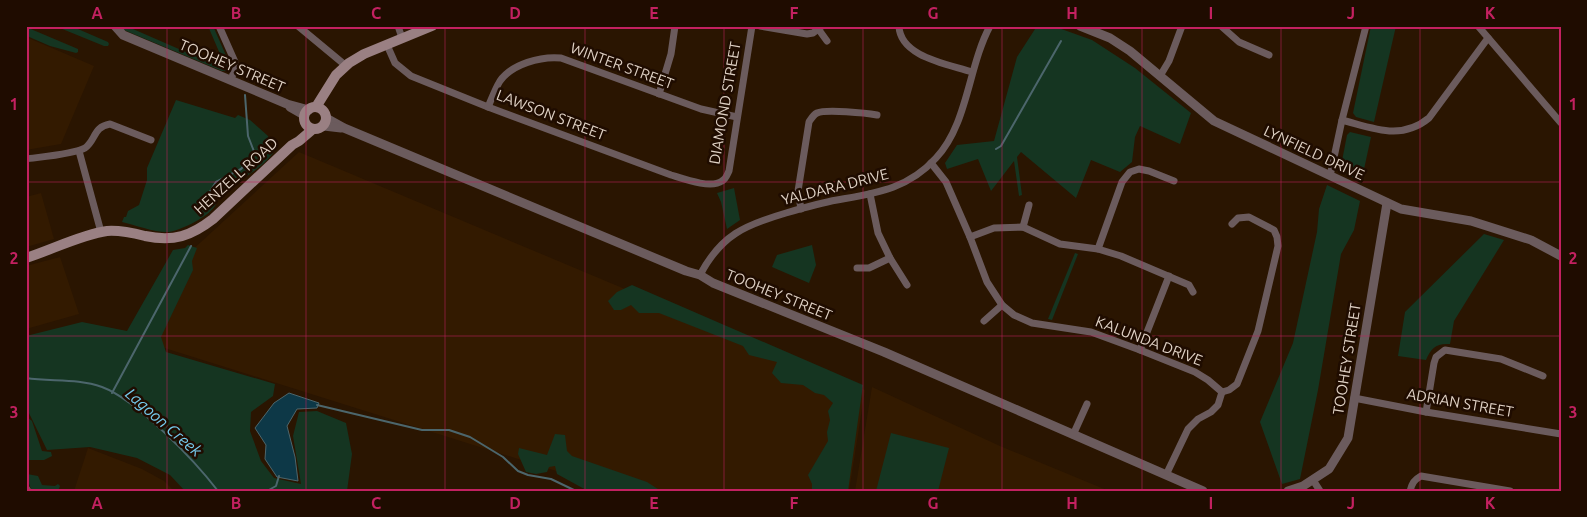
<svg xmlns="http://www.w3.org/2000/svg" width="1587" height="517" font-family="Ubuntu,sans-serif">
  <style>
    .built { fill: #331a00 }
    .green { fill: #153521 }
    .water { fill: #0d3847; stroke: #4c666c }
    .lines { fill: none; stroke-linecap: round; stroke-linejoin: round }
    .stream { stroke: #4c666c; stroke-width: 2 }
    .minor { stroke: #6b5b5d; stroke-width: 7 }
    .tertiary { stroke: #6b5b5d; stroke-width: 9 }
    .secondary { stroke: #9a8083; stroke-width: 10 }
    .grid { fill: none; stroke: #c32160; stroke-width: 1; stroke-opacity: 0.55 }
    .labels { text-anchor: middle; stroke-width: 5; stroke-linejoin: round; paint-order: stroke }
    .street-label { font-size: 15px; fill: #dfd1c4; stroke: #1f0c00 }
    .water-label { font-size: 16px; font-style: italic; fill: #75cbed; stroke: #1f0c00 }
    .neatline { fill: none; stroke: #c32160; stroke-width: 2 }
    .grid-label { font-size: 16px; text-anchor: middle; font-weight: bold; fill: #c32160 }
  </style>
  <rect width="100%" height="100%" fill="#2a1501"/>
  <g class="built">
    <polygon points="26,37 94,66 61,144 26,150"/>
    <polygon points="299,152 865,390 849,491 620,491 155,345 189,253"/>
    <polygon points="41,193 54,239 26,247 26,197"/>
    <polygon points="60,257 79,314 26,329 26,266"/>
    <polygon points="872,387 1000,446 1109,491 855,491"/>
    <polygon points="88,448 142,469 164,481 174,491 74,491"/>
  </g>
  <g class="green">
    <polygon points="55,26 71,26 108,42 109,44 108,46 104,46"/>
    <polygon points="120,26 126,26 218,66 223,61 208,26 213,26 228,60 229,67 226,71 222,71 124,30"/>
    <polygon points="1037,26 1053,26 1092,40 1135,68 1191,113 1180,144 1140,126 1135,137 1132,162 1120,172 1091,160 1076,198 1021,152 1017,157 1022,195 1019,196 1014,161 991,191 978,159 947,169 945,163 957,145 994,141 1017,57"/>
    <polygon points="1371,26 1396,26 1374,122 1356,117 1353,113"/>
    <polygon points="26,27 78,49 78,52 76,53 50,46 27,36"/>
    <path d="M176 100 235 118 238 115 250 120 268 136 273 153C260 171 237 181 219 193 218 196 217 201 216 204 211 216 181 230 169 232 156 233 135 225 122 222L124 217H126L128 211 139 205 147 180V168Z"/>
    <polygon points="1350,132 1371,137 1361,183 1343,171 1341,166 1347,135"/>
    <polygon points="1327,185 1360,201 1354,230 1341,254 1318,390 1300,479 1282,484 1260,422 1293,343 1317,232 1319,209"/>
    <polygon points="734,188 740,220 727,229 721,202 717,193"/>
    <path d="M1484 234 1504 240 1454 321 1450 344C1436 343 1431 348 1426 360L1398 356 1405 312Z"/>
    <polygon points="188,245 197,248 192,261 193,270 161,337 166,352 275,384 273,396 251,412 250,431 261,461 274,478 301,484 293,436 299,412 317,411 346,423 352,454 347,491 185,491 170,475 137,458 90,447 47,450 26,407 26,336 82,322 127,331 173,250 185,248"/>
    <polygon points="812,245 816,265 809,283 772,267 777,255"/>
    <polygon points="1075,253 1078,254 1052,320 1048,319"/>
    <polygon points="632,285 863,385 848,491 812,491 812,484 808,475 828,441 827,432 830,420 828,411 833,403 824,395 815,393 803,385 781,383 772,373 777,362 749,355 743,346 659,313 639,313 631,305 621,310 614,310 608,301 617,292"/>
    <polygon points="26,416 32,421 42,451 51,452 52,456 44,460 26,460"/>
    <polygon points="891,433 949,448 938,491 876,491"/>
    <polygon points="555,434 565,435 567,451 572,456 647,482 661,491 588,491 557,474 555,466 549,467 547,472 536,474 526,472 518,454 519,448 547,455"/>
    <polygon points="27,474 38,476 42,485 55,486 58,484 60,486 58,491 32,491 27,479"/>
  </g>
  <polygon class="water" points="289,393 319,403 317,408 297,409 287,426 295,457 298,481 277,477 265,459 266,445 255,428 274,403"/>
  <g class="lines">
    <g class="stream">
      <polyline points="996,149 1001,146 1061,41"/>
      <polyline points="205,208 209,193 216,182 241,169 255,154 248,136 245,95"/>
      <path d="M26 378C51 382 77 378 102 387 137 400 195 461 218 491"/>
      <polyline points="112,393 191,246"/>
      <polyline points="317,405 422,430 449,430 470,437 503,457 518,471 528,475 551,479 576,491"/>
      <polyline points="267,491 276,486 279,476"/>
    </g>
    <g class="minor">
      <polyline points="219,26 235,62 235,68 231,80"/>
      <polyline points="298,26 345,65"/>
      <polyline points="398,26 402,38"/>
      <polyline points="760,26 807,34 813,33 822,26"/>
      <path d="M899 26C900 57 948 64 972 72"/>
      <polyline points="1221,26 1239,42 1269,55"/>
      <polyline points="1478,26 1561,123"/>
      <polyline points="819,30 827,41"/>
      <path d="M387 45 395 63 411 76 488 107 671 175C684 179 711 189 722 181 726 179 727 175 729 171L752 26"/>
      <polyline points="1160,76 1169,61 1182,26"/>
      <polyline points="659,94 671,54 675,26"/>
      <path d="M488 107C492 98 495 89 500 81 512 64 541 56 561 58L701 109 737 117"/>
      <path d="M1342 120C1373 128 1401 141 1429 118L1488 38"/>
      <polyline points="79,151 101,232"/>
      <path d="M26 159C40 157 75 154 85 148 96 140 93 127 110 124L151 140"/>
      <polyline points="931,163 946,182 970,237 987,282 1002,305 1014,315 1032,323 1091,332 1140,350 1195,372 1208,380 1222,392"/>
      <polyline points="1330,176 1342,120 1366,26"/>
      <polyline points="870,194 878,233 890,258 907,285"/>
      <path d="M801 209 798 191 809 122C811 119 813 115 817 113 826 109 866 113 877 115"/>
      <polyline points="1023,227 1029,205"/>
      <polyline points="970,237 994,228 1023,227 1060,244 1098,249 1121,256 1189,285 1193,292"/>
      <polyline points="1098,249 1122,182 1130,172 1139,169 1149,171 1174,181"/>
      <polyline points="857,268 869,268 890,258"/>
      <path d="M700 275C721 235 745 225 786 213 803 208 820 203 837 200 876 193 908 189 936 158 968 124 968 67 990 26"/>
      <polyline points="984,321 1002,305"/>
      <polyline points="1140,350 1169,276"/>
      <polyline points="1222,392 1229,390 1237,384 1258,331 1278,246 1277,237 1274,230 1249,217 1238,218 1232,224"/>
      <polyline points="1354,398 1426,412 1561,434"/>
      <polyline points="1426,412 1434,363 1436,357 1445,350 1501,359 1543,376"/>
      <polyline points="1073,435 1087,404"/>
      <polyline points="1166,475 1188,429 1198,419 1211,412 1218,405 1222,392"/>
      <polyline points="1313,480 1320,491"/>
      <polyline points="26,488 28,491"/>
      <path d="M1410 491C1412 483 1414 480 1421 476L1510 491"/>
    </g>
    <g class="tertiary">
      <polyline points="115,26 123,35 287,104 309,110"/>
      <polyline points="1080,26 1110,38 1130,51 1214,121 1401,209 1471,221 1531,240 1561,256"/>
      <polyline points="290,107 304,115"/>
      <polyline points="326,118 344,128 686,271 700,275 713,283 884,352 1203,491"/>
      <polyline points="324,126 341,128"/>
      <polyline points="1288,491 1303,486 1329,469 1348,438 1387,203"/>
    </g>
    <g class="secondary">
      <circle cx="315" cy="118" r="11"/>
      <polyline points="316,107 336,75 349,63 364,54 432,26"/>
      <path d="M26 258C51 250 83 234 107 231 120 230 133 233 145 236 174 242 191 236 213 219L292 145 299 141 313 129"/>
    </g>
  </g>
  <path class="grid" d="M167 26V491M306 26V491M445 26V491M585 26V491M724 26V491M863 26V491M1002 26V491M1142 26V491M1281 26V491M1420 26V491M26 182H1561M26 336H1561"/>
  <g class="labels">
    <g class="street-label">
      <text transform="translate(232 66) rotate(23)" y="5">TOOHEY STREET</text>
      <text transform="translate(622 66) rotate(20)" y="5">WINTER STREET</text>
      <text transform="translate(725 103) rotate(-80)" y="5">DIAMOND STREET</text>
      <text transform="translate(551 115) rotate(21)" y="5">LAWSON STREET</text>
      <text transform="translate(1314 153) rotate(25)" y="5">LYNFIELD DRIVE</text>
      <text transform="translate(236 176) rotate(-42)" y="5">HENZELL ROAD</text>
      <text transform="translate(835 187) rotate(-14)" y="5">YALDARA DRIVE</text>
      <text transform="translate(779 295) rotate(22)" y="5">TOOHEY STREET</text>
      <text transform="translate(1149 341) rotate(21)" y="5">KALUNDA DRIVE</text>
      <text transform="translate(1347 359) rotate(-81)" y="5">TOOHEY STREET</text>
      <text transform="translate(1460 403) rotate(10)" y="5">ADRIAN STREET</text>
    </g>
    <g class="water-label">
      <text transform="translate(164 422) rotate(41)" y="6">Lagoon Creek</text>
    </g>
  </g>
  <rect width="1587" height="517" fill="none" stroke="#1f0c00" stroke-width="55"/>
  <rect x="28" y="28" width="1532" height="462" class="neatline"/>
  <g class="grid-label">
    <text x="97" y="19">A</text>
    <text x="236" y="19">B</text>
    <text x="376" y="19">C</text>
    <text x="515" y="19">D</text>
    <text x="654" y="19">E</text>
    <text x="794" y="19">F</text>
    <text x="933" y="19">G</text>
    <text x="1072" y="19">H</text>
    <text x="1211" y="19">I</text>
    <text x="1351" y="19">J</text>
    <text x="1490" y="19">K</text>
    <text x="14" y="110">1</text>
    <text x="1573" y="110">1</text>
    <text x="14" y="264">2</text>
    <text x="1573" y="264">2</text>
    <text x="14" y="418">3</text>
    <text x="1573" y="418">3</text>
    <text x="97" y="509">A</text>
    <text x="236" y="509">B</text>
    <text x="376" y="509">C</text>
    <text x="515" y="509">D</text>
    <text x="654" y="509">E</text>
    <text x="794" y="509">F</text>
    <text x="933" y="509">G</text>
    <text x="1072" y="509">H</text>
    <text x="1211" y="509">I</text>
    <text x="1351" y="509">J</text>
    <text x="1490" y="509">K</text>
  </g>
</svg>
